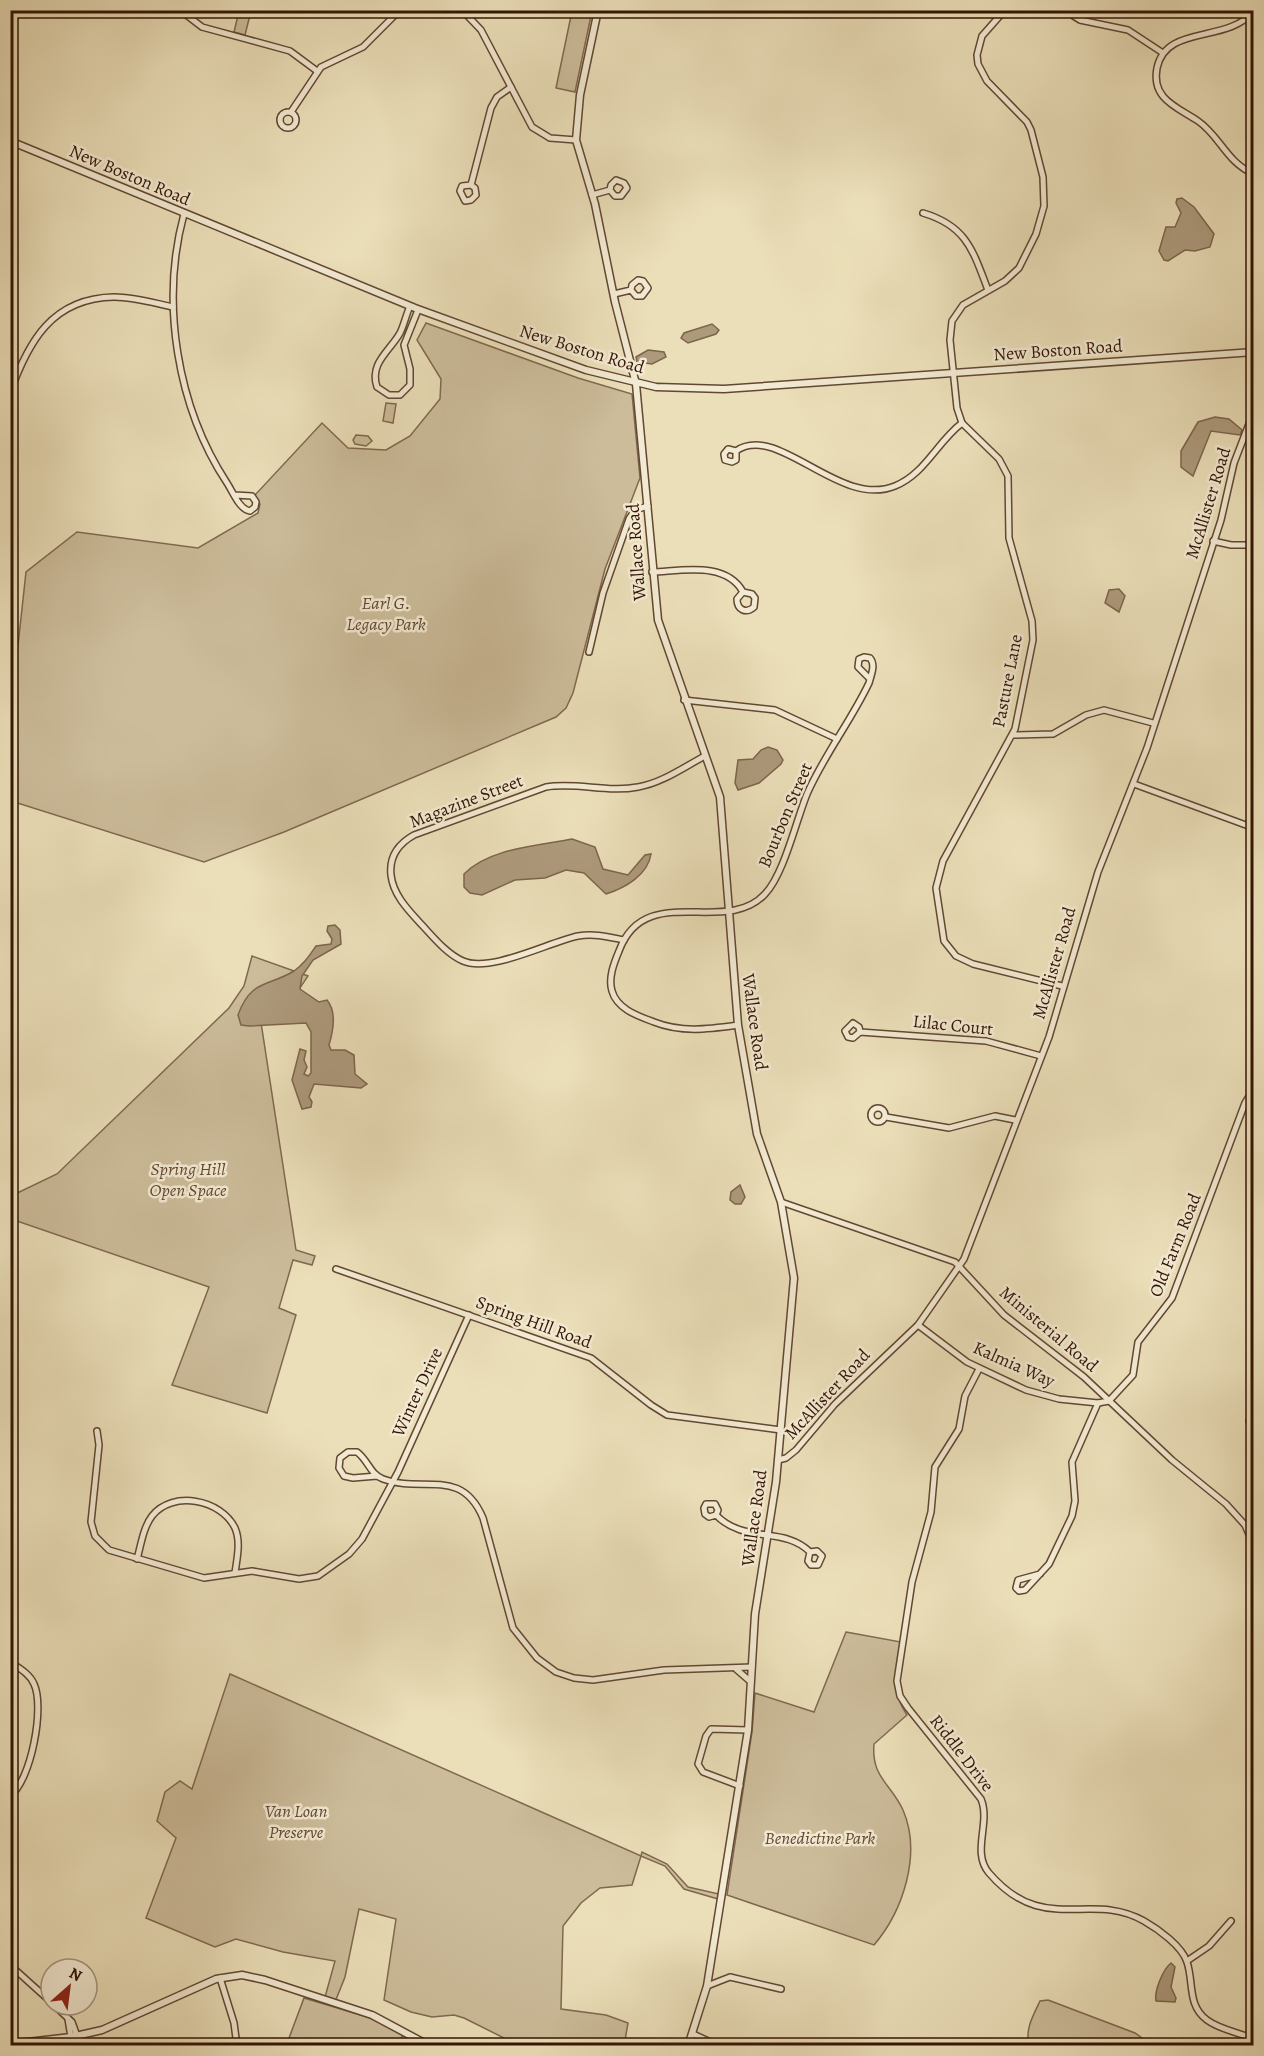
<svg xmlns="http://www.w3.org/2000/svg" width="1264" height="2056" font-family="Alegreya,serif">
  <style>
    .green { fill: #ccbc9a; stroke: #806850; stroke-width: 1.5 }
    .water { fill: #ad9a7c; stroke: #7d644c; stroke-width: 1.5 }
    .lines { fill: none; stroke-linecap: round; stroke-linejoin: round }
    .minor-casing { stroke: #624732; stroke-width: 8 }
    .tertiary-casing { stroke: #624732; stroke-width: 9 }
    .minor { stroke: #f2ead2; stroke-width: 5 }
    .tertiary { stroke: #f2ead2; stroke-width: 6 }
    .labels { text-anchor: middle; stroke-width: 5; stroke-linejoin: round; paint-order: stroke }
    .street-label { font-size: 18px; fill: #341405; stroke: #f2ead2 }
    .park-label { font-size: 18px; font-style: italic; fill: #624632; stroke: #f2ead2 }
  </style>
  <rect width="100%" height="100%" fill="#ebdfb9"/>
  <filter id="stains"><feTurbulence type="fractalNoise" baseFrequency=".00333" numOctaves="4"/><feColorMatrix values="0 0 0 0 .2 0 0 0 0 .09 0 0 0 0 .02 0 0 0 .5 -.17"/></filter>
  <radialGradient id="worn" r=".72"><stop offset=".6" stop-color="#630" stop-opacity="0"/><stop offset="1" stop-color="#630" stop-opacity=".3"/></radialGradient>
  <g class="green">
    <polygon points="239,11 251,11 245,35 234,32"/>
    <polygon points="572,11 592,11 575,92 556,88"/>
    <polygon points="426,323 578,378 632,394 640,478 605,569 573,693 566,708 556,717 284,832 204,862 11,801 11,710 26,572 77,532 198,548 258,513 260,504 255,495 322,423 348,448 386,450 410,436 440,399 441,379 417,340"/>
    <polygon points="386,403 396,404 393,423 383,421"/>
    <polygon points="356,435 368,436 372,441 366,446 355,444 353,440"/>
    <polygon points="252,956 308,976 288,1006 260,1016 296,1250 315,1256 312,1265 293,1260 279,1308 296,1315 267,1413 172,1385 209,1287 11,1219 11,1196 57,1174 229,1008 244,986"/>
    <path d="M846 1632 901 1642C897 1669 890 1691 907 1715L874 1744C871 1777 891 1784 903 1810 922 1854 903 1911 874 1945L727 1895 752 1732 755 1693 814 1712Z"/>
    <polygon points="230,1674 641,1856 642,1852 667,1864 688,1887 719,1894 718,1899 684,1889 665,1866 641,1856 632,1885 600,1888 581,1903 563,1926 561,2009 606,2015 628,2023 624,2046 502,2045 506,2039 464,2018 454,2015 432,2017 411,2012 384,2000 396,1919 359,1909 345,1977 335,2002 325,1997 335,1961 283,1952 236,1939 215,1947 146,1918 176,1838 157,1821 165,1792 180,1781 192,1789"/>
    <polygon points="304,1998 371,2018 403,2034 399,2045 286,2046"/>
    <path d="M1048 2000 1135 2033 1142 2038 1145 2045H1029C1025 2029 1033 2016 1040 2001Z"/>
  </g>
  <g class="water">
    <polygon points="1182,198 1194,207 1214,234 1210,247 1195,251 1185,250 1168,261 1164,260 1159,251 1166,227 1175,227 1181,213 1176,203 1177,199"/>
    <polygon points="712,324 719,330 716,334 688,343 681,338 684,333"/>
    <polygon points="648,350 664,352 666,357 652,364 637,362 636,357"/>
    <polygon points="1215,417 1229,419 1242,430 1240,435 1211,431 1193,476 1181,467 1181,451 1198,422"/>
    <polygon points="1119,589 1125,596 1119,612 1105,603 1109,590"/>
    <polygon points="768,747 777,750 783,760 781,764 759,783 738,790 735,783 738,760 753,759 761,750"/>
    <path d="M572 839 595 847 603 869 628 875 645 855 651 854C648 875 625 888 606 894L584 873 566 870 545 878 515 880 482 895 470 893 464 887V874C489 848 538 846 572 839Z"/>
    <path d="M335 925 340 930 341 944 313 960 302 976 300 989 319 1002 327 1000C337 1012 333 1032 329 1045L331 1050H345L354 1055 355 1074 367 1084 361 1088 314 1084 309 1097 312 1102 311 1107 302 1109 292 1080 300 1049 306 1051 304 1060 307 1067 304 1074 308 1076 311 1073V1032L306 1023 249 1026 241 1025 238 1015C251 979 268 987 294 971 304 964 309 956 316 946L331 944 332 939 327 931 328 926Z"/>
    <polygon points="740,1185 745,1197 741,1204 735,1204 730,1200 731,1192"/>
    <path d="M1171 1963 1175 1967 1171 1987 1176 1998 1175 2002 1156 2001C1154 1991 1163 1969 1171 1963Z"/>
  </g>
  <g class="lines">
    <defs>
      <g id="minor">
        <polyline points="180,10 202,27 290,51 317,71"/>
        <polyline points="462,10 481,30 532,127 550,138 576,140"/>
        <polyline points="1005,10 982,36 977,55 978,64 987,81 1027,122 1031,130 1043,177 1044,206 1036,234 1019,268 1005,281 963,305 952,321 950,340 957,408 962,423 999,459 1008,476 1009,538 1032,621 1033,640 1015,729 943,861 936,888 944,941 956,956 973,964 1062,986"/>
        <polyline points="1064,10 1080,20 1128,30 1163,53"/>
        <path d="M1254 11C1227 44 1166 24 1157 68 1151 99 1177 107 1198 121 1220 136 1227 163 1254 174"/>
        <circle cx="288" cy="120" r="8"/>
        <polyline points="291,112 321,67 363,47 400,10"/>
        <polyline points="471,185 475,188 476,195 471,200 465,201 460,191 462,186 471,185 491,108 497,97 511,87"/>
        <polyline points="592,195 610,190 611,185 616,180 624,183 627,188 621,196 615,196 610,190"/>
        <path d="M923 213C967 226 973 251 988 290"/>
        <path d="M184 214C160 302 177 407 227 483 233 492 239 509 250 511L255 507 256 502 252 496 235 495"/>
        <polyline points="614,294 631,290 636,296 642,296 648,288 643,281 638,280 632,285 631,290"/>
        <path d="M410 306C406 315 404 325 400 333 390 351 369 363 377 387L389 395H400L410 385V369L404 345 418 310"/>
        <path d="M10 393C28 342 52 298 114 297 134 297 154 303 173 307"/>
        <path d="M736 451V460L732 462 725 460 724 454 728 449 736 451C778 422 839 509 895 486 925 474 937 442 962 423"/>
        <polyline points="1213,541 1231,545 1254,545"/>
        <path d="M652 572C682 571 726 561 743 592L737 599C737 610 746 614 754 607L755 598 752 594 743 592"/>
        <polyline points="589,652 603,593 629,519 635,510 648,506"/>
        <polyline points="684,700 775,710 837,739"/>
        <polyline points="1013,735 1053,734 1086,715 1104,710 1153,723"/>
        <polyline points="1134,784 1254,828"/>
        <path d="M624 940C609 937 594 933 578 936 549 942 491 973 463 961 447 954 434 938 422 925 409 911 393 895 391 875 389 857 398 844 414 835L546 787C577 782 608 793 638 787 662 783 684 767 705 756"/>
        <path d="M738 1025C709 1029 682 1033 654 1022 638 1016 617 1009 612 991 608 978 614 963 619 951 645 880 726 937 765 894 784 874 796 821 807 794 824 755 851 721 869 683 871 675 876 665 870 658L864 657 859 659 858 667 870 679"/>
        <polyline points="860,1032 853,1038 848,1037 845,1031 853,1023 859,1027 860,1032 986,1041 1041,1056"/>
        <circle cx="878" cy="1115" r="7"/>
        <polyline points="886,1117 949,1128 995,1116 1015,1120"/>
        <polyline points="781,1202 955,1262 1004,1315 1084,1377 1172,1460 1226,1504 1245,1525 1254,1546"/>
        <polyline points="336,1269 591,1358 651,1405 667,1415 781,1430"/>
        <polyline points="918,1325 967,1362 1026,1390 1059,1399 1098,1403 1109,1401 1133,1375 1138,1342 1172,1298 1245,1103 1254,1088"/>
        <path d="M979 1369 965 1396 959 1429 935 1467 931 1512 912 1582 897 1681 900 1696 908 1708 981 1799C991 1823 971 1852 989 1873 1044 1937 1089 1890 1144 1921 1158 1929 1182 1946 1187 1962 1194 1983 1187 2005 1207 2020 1219 2029 1236 2032 1249 2037"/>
        <polyline points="1254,1410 1249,1421 1254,1428"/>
        <polyline points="97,1431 99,1445 91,1522 95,1536 109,1550 204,1578 252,1571 299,1579 318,1576 349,1554 362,1539 398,1472 469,1315"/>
        <polyline points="778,1460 786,1458 796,1450 835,1404 918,1325 964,1259 1049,1037 1098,872 1147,748 1221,520 1234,463 1254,411"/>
        <path d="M377 1476 353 1478 344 1476 339 1468 340 1458 348 1452H357C368 1460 370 1474 383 1479 422 1494 461 1466 483 1518L513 1628 537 1658 556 1672 574 1678 593 1680 664 1670 752 1667"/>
        <path d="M716 1515 709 1517 705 1514 704 1508 706 1504H715L718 1510 716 1515C744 1544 784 1526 810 1552L817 1551 822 1556 818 1565H811L808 1561 810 1552"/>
        <path d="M137 1559C141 1545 143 1528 152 1516 172 1490 221 1499 235 1528 241 1542 237 1558 235 1573"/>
        <polyline points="1040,1574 1018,1580 1016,1588 1019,1591 1025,1590 1049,1564 1072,1516 1075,1501 1072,1462 1098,1403"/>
        <path d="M10 1662C19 1668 30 1674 34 1684 45 1707 31 1781 10 1796"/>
        <polyline points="736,1669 751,1682"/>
        <polyline points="740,1786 703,1772 698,1764 706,1736 711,1729 748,1730"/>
        <polyline points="1187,1961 1209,1946 1231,1921"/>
        <polyline points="10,1965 51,2002"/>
        <polyline points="220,1978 234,2023 237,2046"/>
        <polyline points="707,1986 730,1977 781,1989"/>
        <polyline points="54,2005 72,2022 77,2036"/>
        <polyline points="68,2019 71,2037"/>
        <polyline points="693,2034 719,2046"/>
        <polyline points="1246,2046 1254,2027"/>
      </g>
      <g id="tertiary">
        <polyline points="598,10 580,95 576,140 595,204 615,302 636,384 658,620 720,797 738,1025 757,1134 781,1202 794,1278 776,1482 755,1614 748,1730 707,1986 688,2046"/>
        <polyline points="10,141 415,308 586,370 656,387 724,389 1254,352"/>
        <polyline points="10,2044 71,2037 102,2030 216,1979 242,1975 265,1980 372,2015 430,2046"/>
      </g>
    </defs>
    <use href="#minor" class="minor-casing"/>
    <use href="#tertiary" class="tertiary-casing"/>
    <use href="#minor" class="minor"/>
    <use href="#tertiary" class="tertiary"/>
  </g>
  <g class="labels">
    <g class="street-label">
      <text transform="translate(130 175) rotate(23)" y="6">New Boston Road</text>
      <text transform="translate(582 349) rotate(17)" y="6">New Boston Road</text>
      <text transform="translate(1058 350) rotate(-4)" y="6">New Boston Road</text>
      <text transform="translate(1208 503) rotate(-73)" y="6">McAllister Road</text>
      <text transform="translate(636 552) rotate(-94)" y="6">Wallace Road</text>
      <text transform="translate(1007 681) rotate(-79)" y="6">Pasture Lane</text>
      <text transform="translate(466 801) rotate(-21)" y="6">Magazine Street</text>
      <text transform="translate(785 815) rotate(-67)" y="6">Bourbon Street</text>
      <text transform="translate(1054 963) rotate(-74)" y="6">McAllister Road</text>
      <text transform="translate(755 1022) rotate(82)" y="6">Wallace Road</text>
      <text transform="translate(953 1025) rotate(6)" y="6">Lilac Court</text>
      <text transform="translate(1175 1245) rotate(-68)" y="6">Old Farm Road</text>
      <text transform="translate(534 1322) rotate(20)" y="6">Spring Hill Road</text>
      <text transform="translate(1049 1329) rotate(40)" y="6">Ministerial Road</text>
      <text transform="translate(1014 1364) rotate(24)" y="6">Kalmia Way</text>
      <text transform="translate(417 1392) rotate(-65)" y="6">Winter Drive</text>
      <text transform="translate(827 1394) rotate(-47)" y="6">McAllister Road</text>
      <text transform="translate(754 1518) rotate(-82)" y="6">Wallace Road</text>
      <text transform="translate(962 1753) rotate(52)" y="6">Riddle Drive</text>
    </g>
    <g class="park-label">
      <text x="386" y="609">Earl G.<tspan x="386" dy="21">Legacy Park</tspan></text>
      <text x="188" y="1175">Spring Hill<tspan x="188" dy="21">Open Space</tspan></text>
      <text x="296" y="1817">Van Loan<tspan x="296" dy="21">Preserve</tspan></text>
      <text x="820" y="1844">Benedictine Park</text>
    </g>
  </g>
  <rect width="1264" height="2056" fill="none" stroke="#ebdfb9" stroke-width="36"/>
  <rect x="12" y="12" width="1240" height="2032" fill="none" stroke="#341405" stroke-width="3"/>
  <rect x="18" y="18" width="1228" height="2020" fill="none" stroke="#341405" stroke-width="1.5"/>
  <g transform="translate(69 1987) rotate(28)"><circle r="28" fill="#f2ead2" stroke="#a69480" stroke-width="1.5"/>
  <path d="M0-4.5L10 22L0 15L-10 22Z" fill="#8f2418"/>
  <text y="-9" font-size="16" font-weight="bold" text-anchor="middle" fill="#341405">N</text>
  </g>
  <rect width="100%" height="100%" filter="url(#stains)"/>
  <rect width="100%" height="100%" fill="url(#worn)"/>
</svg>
